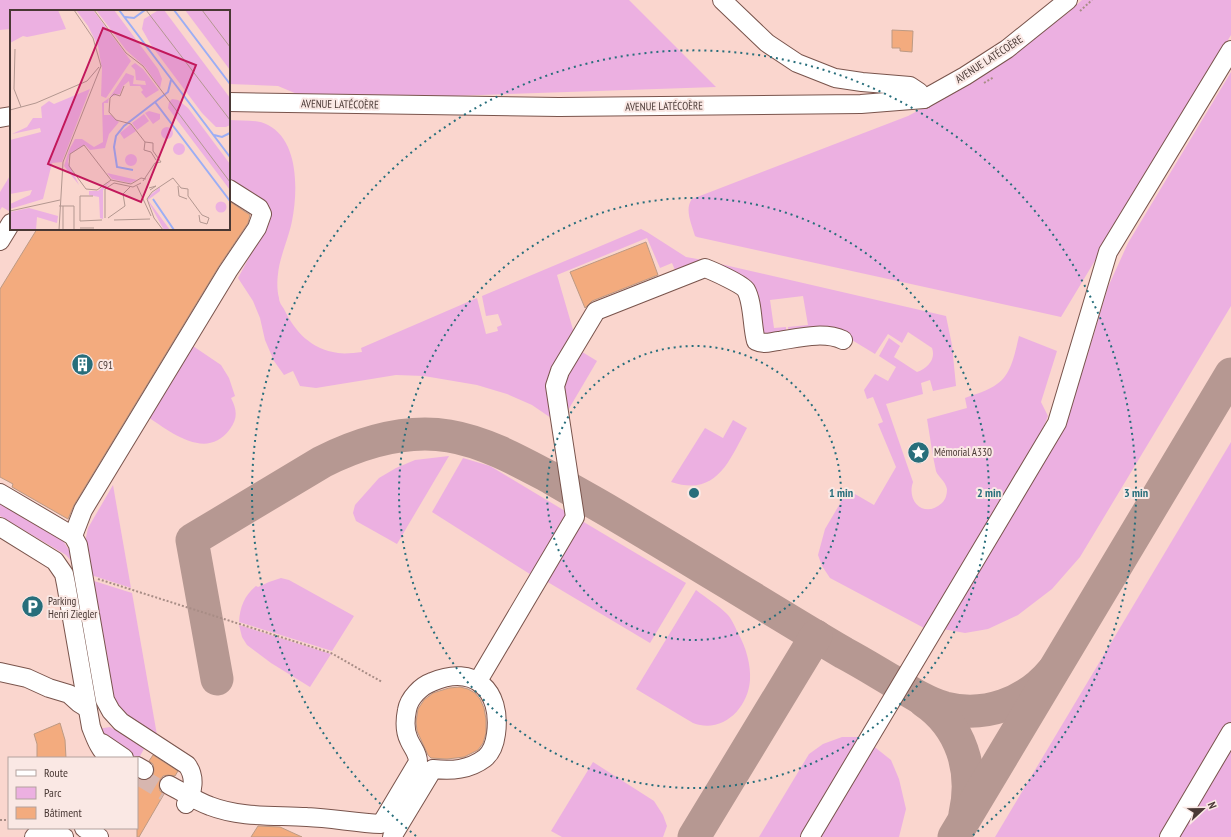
<svg xmlns="http://www.w3.org/2000/svg" width="1231" height="837" font-family="'PT Sans Narrow',sans-serif">
  <style>
    .green { fill: #ecb0e1 }
    .lines { fill: none; stroke-linecap: round; stroke-linejoin: round }
    .taxiway { stroke: #b69892; stroke-width: 33 }
    .building { fill: #f3ab7e; stroke: #bd9a84 }
    .minor-tunnel { stroke: #d7b6af; stroke-width: 18; stroke-dasharray: 18 9; stroke-linecap: butt }
    .minor-casing { stroke: #79544c; stroke-width: 20 }
    .path { stroke: #a88d86; stroke-width: 2; stroke-dasharray: 2 2; stroke-linecap: butt }
    .minor { stroke: #fff; stroke-width: 18 }
    .ring { fill: none; stroke: #276e7b; stroke-width: 2; stroke-dasharray: 2 4 }
    .labels { text-anchor: middle; stroke-width: 4; stroke-linejoin: round; paint-order: stroke }
    .street-label { font-size: 11px; fill: #493834; stroke: #fae8e4 }
    .poi-label { font-size: 11px; fill: #493834; stroke: #fae8e4; text-anchor: start }
    .inset-river { fill: none; stroke: #9caef5; stroke-width: 2 }
    .inset-road { fill: none; stroke: #b39790; stroke-width: 1 }
    .view { fill: #c2185b; fill-opacity: 0.15; stroke: #c2185b; stroke-width: 2 }
    .inset-edge { fill: none; stroke: #493834; stroke-width: 2 }
    .centre { fill: #276e7b; stroke: #fae8e4; stroke-width: 2 }
    .ring-label { font-size: 12px; text-anchor: middle; font-weight: bold; fill: #276e7b; stroke: #fae8e4; stroke-width: 4; stroke-linejoin: round; paint-order: stroke }
  </style>
  <rect width="100%" height="100%" fill="#fad6ce"/>
  <g class="green">
    <polygon points="0,0 629,0 716,87 424,97 316,102 278,86 229,84 229,11 11,11 11,29 0,30"/>
    <path d="M1082 0H1231V35L1061 317 697 237 695 236C692 225 684 209 692 199L908 116 979 78 1069 12Z"/>
    <polygon points="1231,72 1231,306 1080,557 1052,589 1018,615 988,629 965,633 943,629 1071,404 1089,350 1108,287 1128,243"/>
    <path d="M229 120C241 121 257 119 268 125 299 141 298 191 292 221 289 237 279 259 278 274 277 281 277 291 279 298 279 302 282 306 284 309 295 332 311 349 338 353 345 354 354 353 362 352L361 348 477 298 486 334 498 331 497 327 502 325 498 314 486 316 482 296 641 229 647 232 686 257 703 260 675 270 672 263 660 268 647 238 557 275 574 333 547 379 551 418 532 405 507 394 477 385 424 376 396 375 316 388 300 386 293 371 284 375 274 361 265 340 260 318 253 301 238 278 266 226 229 184Z"/>
    <polygon points="11,174 11,208 9,211 2,207 0,210 0,192"/>
    <path d="M716 263 946 316 952 345 956 386 933 391 930 380 921 383 923 394 886 404 913 482C906 502 925 519 942 503 946 499 947 494 947 489 945 480 938 477 936 471 932 454 930 436 927 419L967 408 965 398C975 394 988 391 997 384 1012 374 1015 352 1019 336L1057 351 1041 402 1048 416 1039 438 926 629 830 578 822 566 818 555 825 529 848 490 874 505 896 467 878 424 883 422 873 397 867 399 864 390 875 374 888 381 896 367 879 356 889 338 900 346 894 357 917 372C928 368 936 359 932 348L908 332 902 343 888 334 875 354 842 334H789L788 327 808 325 803 296 770 300 774 328 786 327V335L762 336 755 299Z"/>
    <path d="M190 344 221 365 229 378 235 396 231 398C237 410 238 418 230 429 206 462 170 431 146 416Z"/>
    <polygon points="579,350 597,361 567,412 561,382"/>
    <path d="M733 420 747 428C729 461 717 497 671 482L705 428 723 438Z"/>
    <polygon points="1231,442 1231,837 995,837"/>
    <polygon points="449,456 397,544 356,521 353,513 355,505 379,478 396,468 415,460"/>
    <polygon points="463,458 490,466 570,514 533,576 432,512"/>
    <polygon points="113,485 131,588 91,575 85,542 88,528"/>
    <polygon points="0,503 63,541 69,550 72,562 66,555 0,516"/>
    <polygon points="582,521 686,583 650,643 546,581"/>
    <path d="M281 578 289 580 354 616 332 651 239 622C240 607 244 596 256 586L258 587 269 582Z"/>
    <polygon points="91,580 132,593 157,735 152,737 119,709 110,695"/>
    <path d="M696 590C706 598 718 605 727 614 732 619 735 627 738 633 746 647 751 665 750 680 748 709 722 734 693 723L636 689Z"/>
    <polygon points="239,625 331,654 310,687 271,663 247,645 242,637"/>
    <polygon points="110,727 145,747 140,756 149,762 145,768 137,758 131,758 107,742 98,729"/>
    <polygon points="842,737 862,737 891,760 899,779 906,809 899,837 759,837 809,754 823,744"/>
    <polygon points="593,762 654,801 663,815 667,826 663,837 562,837 551,831"/>
  </g>
  <g class="lines">
    <g class="taxiway">
      <path d="M217 679 192 540 322 462C360 443 406 429 449 436 485 442 519 461 551 478 571 490 592 501 612 513 690 559 766 607 844 653 861 662 877 672 894 682 910 692 927 703 945 708 985 718 1026 703 1052 672"/>
      <path d="M924 701C961 726 975 770 965 814"/>
      <polyline points="694,837 816,636"/>
      <polyline points="954,837 1231,374"/>
    </g>
  </g>
  <g class="building">
    <polygon points="892,30 913,31 912,52 900,51 900,48 892,48"/>
    <polygon points="229,201 250,215 248,223 219,266 74,505 68,519 12,487 13,484 0,477 0,289 37,229 229,229"/>
    <polygon points="646,242 658,275 592,301 585,308 570,272"/>
    <polygon points="460,687 468,689 475,693 480,699 484,708 486,719 486,733 483,743 478,750 464,757 447,759 431,758 428,755 417,731 416,722 418,709 424,700 433,693 449,688"/>
    <polygon points="60,723 65,740 66,758 37,758 37,744 34,734"/>
    <polygon points="153,755 178,771 175,776 168,775 163,776 160,780 159,786 160,791 164,794 139,837 137,837 137,782 139,779 144,780 149,779 153,776 154,770 153,764 149,761"/>
    <polygon points="258,826 280,827 302,837 251,837"/>
  </g>
  <g class="lines">
    <polyline class="minor-tunnel" points="140,777 165,792"/>
    <defs>
      <g id="minor">
        <polyline points="722,0 767,43 797,63 835,78 862,82 910,86 919,92 924,99"/>
        <polyline points="229,102 559,107 861,104 924,99 965,76 1007,49 1068,0"/>
        <polyline points="0,118 11,116"/>
        <polyline points="0,241 11,223"/>
        <path d="M0 493 73 536 78 545 105 700 111 711 121 722 187 765C196 777 193 792 186 804"/>
        <path d="M0 527 55 561 64 574 66 584 91 727C95 737 100 752 110 758"/>
        <polyline points="73,536 83,510 228,271 257,228 262,214 259,208 229,189"/>
        <polyline points="0,672 27,678 49,688 69,694 79,703 87,708"/>
        <path d="M478 681 575 517 555 386 560 371 596 311 705 268C713 271 742 284 746 290 753 302 752 327 756 341 764 345 770 342 778 341 798 338 824 331 843 340"/>
        <polyline points="102,743 124,758"/>
        <polyline points="137,766 144,770"/>
        <path d="M169 785C183 792 196 801 210 806 241 818 275 815 307 817 332 818 356 823 381 824L418 762C418 753 413 749 409 740 405 732 405 720 407 710 409 698 421 686 432 682 474 664 502 690 496 734 495 742 492 752 485 758 469 770 452 771 433 769L392 837"/>
        <polyline points="48,828 64,837"/>
        <polyline points="84,828 99,837"/>
        <polyline points="34,837 43,828"/>
        <polyline points="810,837 1057,423 1108,252 1231,50"/>
        <polyline points="1169,837 1231,732"/>
      </g>
    </defs>
    <use href="#minor" class="minor-casing"/>
    <g class="path">
      <polyline points="1080,11 1092,0"/>
      <polyline points="984,83 994,77"/>
      <polyline points="98,579 331,653 382,682"/>
      <polyline points="0,820 9,820"/>
    </g>
    <use href="#minor" class="minor"/>
  </g>
  <g class="ring">
    <circle cx="694" cy="493" r="147"/>
    <circle cx="694" cy="493" r="295"/>
    <path d="M416 836A442 442 0 1 1 972 836"/>
  </g>
  <defs>
    <symbol id="building-disc" viewBox="-11 -11 22 22"><circle r="9.5" fill="#276e7b" stroke="#fae8e4"/><path d="M-4-6H4V6H1V3H-1V6H-4ZM-2.5-4.3h1.7v1.8h-1.7ZM.8-4.3h1.7v1.8H.8ZM-2.5-1h1.7V.8h-1.7ZM.8-1h1.7V.8H.8Z" fill="#fff"/></symbol>
    <symbol id="sight-disc" viewBox="-11 -11 22 22"><circle r="9.5" fill="#276e7b" stroke="#fae8e4"/><path d="M0-6L1.8-2.2L6-1.7L2.9 1.2L3.7 5.4L0 3.3L-3.7 5.4L-2.9 1.2L-6-1.7L-1.8-2.2Z" fill="#fff"/></symbol>
    <symbol id="parking-disc" viewBox="-11 -11 22 22"><circle r="9.5" fill="#276e7b" stroke="#fae8e4"/><path d="M-3.5-5.5H1a3.5 3.5 0 0 1 0 7H-1V5.5H-3.5ZM-1-3.4V-.6H.8a1.4 1.4 0 0 0 0-2.8Z" fill="#fff"/></symbol>
  </defs>
  <g fill-rule="evenodd">
    <use href="#building-disc" x="70" y="352" width="25" height="25"/>
    <use href="#sight-disc" x="906" y="440" width="25" height="25"/>
    <use href="#parking-disc" x="20" y="594" width="25" height="25"/>
  </g>
  <g class="labels">
    <g class="street-label">
      <text transform="translate(989 59) rotate(-33)" y="4">AVENUE LATÉCOÈRE</text>
      <text transform="translate(340 104) rotate(1)" y="4">AVENUE LATÉCOÈRE</text>
      <text transform="translate(664 106) rotate(-1)" y="4">AVENUE LATÉCOÈRE</text>
    </g>
    <g class="poi-label">
      <text x="98" y="369">C91</text>
      <text x="934" y="456">Mémorial A330</text>
      <text x="48" y="605">Parking<tspan x="48" dy="13">Henri Ziegler</tspan></text>
    </g>
  </g>
  <g transform="translate(10 10)">
    <rect width="220" height="220" fill="#fad6ce"/>
    <path d="M0 0H48L56 19 17 27 13 26 0 33ZM66 0H83L121 51 96 88 91 86 92 59 88 36 78 16ZM86 0H104L148 59 152 69 150 78 135 57 116 40ZM154 0 220 88V115L216 117H206L192 103 141 35 132 19 134 9 147 1ZM175 0H220V60ZM125 53 133 59 149 80 136 88 131 82 133 80 130 76H120L119 71 113 76 110 84 100 87 116 63 124 66 123 74 136 75 135 71 126 70 125 60 121 56ZM80 79 52 152 42 153 33 189 0 199V194L20 185 22 180 0 184V130L31 122 30 118 2 124 17 117 23 108H32L31 97 39 91 44 94ZM99 88 98 93H94V105H101L109 112 99 124 95 138 80 140 75 135 60 144 58 152 69 175 54 156 59 140 65 129H72L84 137 93 132 92 93ZM162 89 168 90 178 98 220 154V180L158 98 159 92ZM139 101 150 104V109L143 114 135 103ZM134 104 139 111 127 120 122 113ZM121 114 126 121 114 129 110 123ZM151 123a6 6 0 1 1 12 0a6 6 0 1 1-12 0ZM163 139a6 6 0 1 1 12 0a6 6 0 1 1-12 0ZM115 150a6 6 0 1 1 12 0a6 6 0 1 1-12 0ZM97 163 110 166 127 170 120 173 102 169ZM101 171 93 180V209L90 208 89 187 79 185V181H88ZM150 177V181L138 190 160 220H154L138 191V187ZM205.5 197a5.5 5.5 0 1 1 11 0a5.5 5.5 0 1 1-11 0ZM19 198 48 206 47 213 27 207 26 220H0V202Z" fill="#ecb0e1"/>
    <path class="inset-river" d="M109 0 220 147M164 0 220 74M115 7 124 8 135 0M145 92 220 191M204 125 212 127 220 123M123 160 107 157 104 137 106 126 114 116 158 82 161 70M143 189 164 220"/>
    <path class="inset-road" d="M84 0 116 43 133 56 220 172M136 0 220 110M192 0 220 37M5 39 4 79 11 97M114 76 110 86 104 84 100 88 99 102 106 110 121 114 135 132M0 100 26 93 77 71 89 57M135 132 134 140 141 142 146 150M101 170 74 135 60 144 59 156 76 179 87 180 101 170 121 174 131 168 136 169M133 171 145 153 151 152 143 141V133L135 132M127 176 141 206M168 176 169 186 177 189M139 178 146 176 140 180M83 186H70V211L92 210M49 196H64V220M0 201 50 190M189 205 190 212 197 214M95 208V179L104 173 123 177 131 173M98 208 115 196 113 184 121 176M104 210 140 209M70 218H84M49 220 53 152 91 56 83 28 64 0M53 220V196M153 220 144 208 137 189 142 182 163 168 171 178 178 179V186L192 205 199 208 197 214"/>
    <path class="view" d="M93 18 186 55 131 192 38 154Z"/>
    <rect width="220" height="220" class="inset-edge"/>
  </g>
  <circle cx="694" cy="493" r="6" class="centre"/>
  <g class="ring-label">
    <text x="841" y="497">1 min</text>
    <text x="989" y="497">2 min</text>
    <text x="1136" y="497">3 min</text>
  </g>
  <rect x="8" y="757" width="130" height="72" fill="#fae8e4" stroke="#b3a29e"/>
  <rect x="16" y="770" width="20" height="6" fill="#ffffff" stroke="#b3a29e"/>
  <text x="44" y="777" font-size="12" fill="#493834">Route</text>
  <rect x="16" y="787" width="20" height="12" fill="#ecb0e1" stroke="#b3a29e"/>
  <text x="44" y="797" font-size="12" fill="#493834">Parc</text>
  <rect x="16" y="807" width="20" height="12" fill="#f3ab7e" stroke="#b3a29e"/>
  <text x="44" y="817" font-size="12" fill="#493834">Bâtiment</text>
  <g transform="translate(1203 809) rotate(68)" stroke="#fae8e4" stroke-width="3" paint-order="stroke">
  <path d="M0-3L7 15L0 10L-7 15Z" fill="#493834"/>
  <text y="-6" font-size="11" font-weight="bold" text-anchor="middle" fill="#493834">N</text>
  </g>
</svg>
